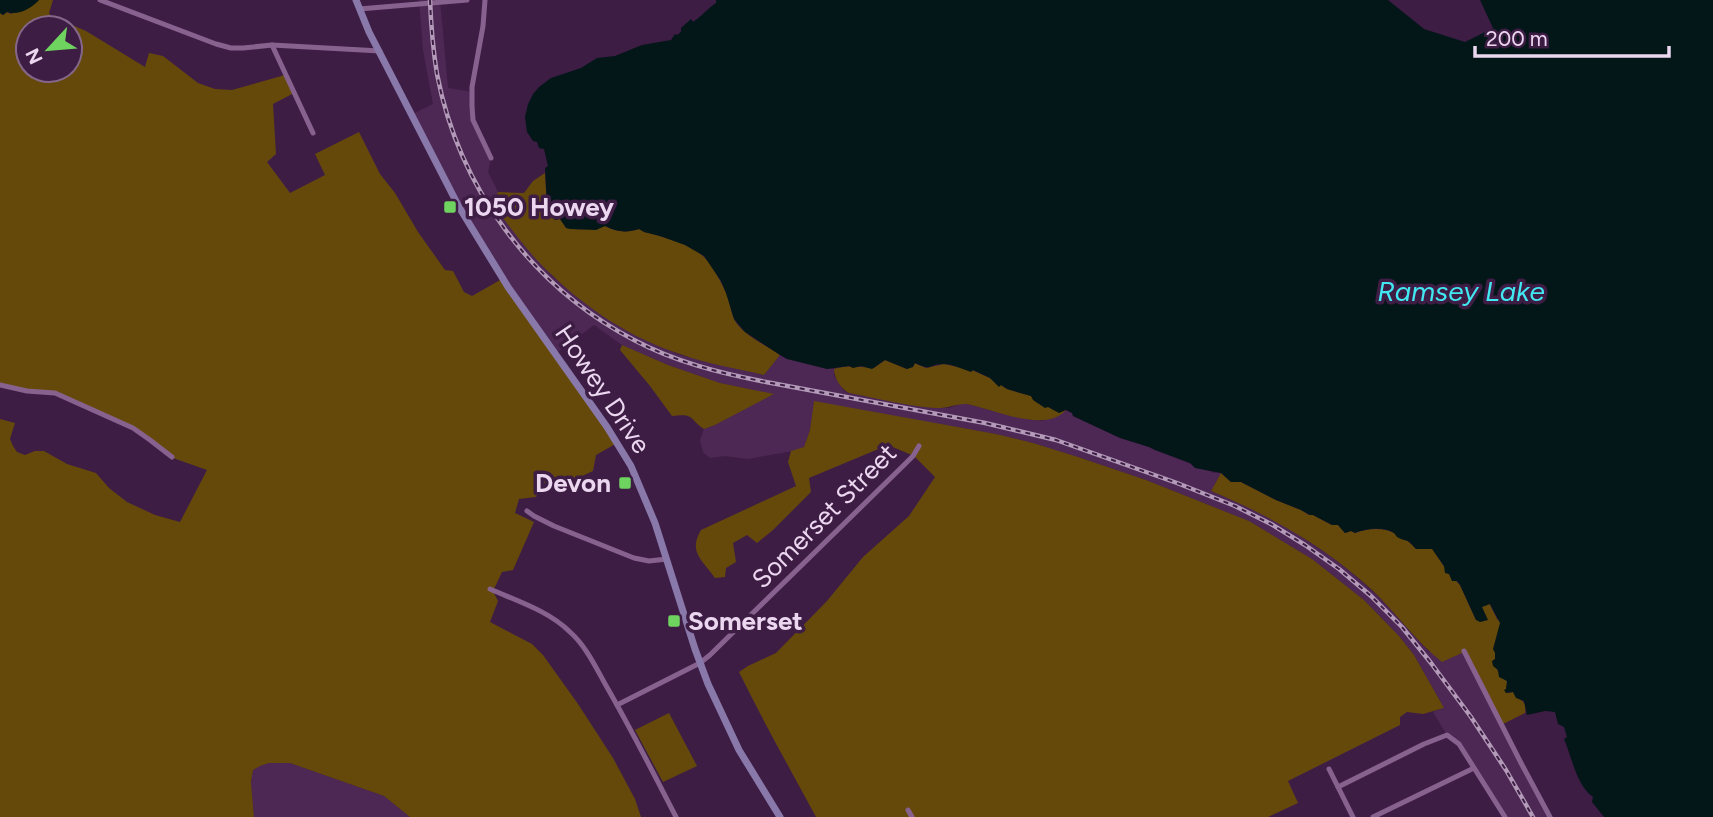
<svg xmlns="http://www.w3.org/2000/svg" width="1713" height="817" font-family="Figtree,sans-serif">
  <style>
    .built { fill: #4e2854 }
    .green { fill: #65490b; fill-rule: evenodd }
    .water { fill: #031618 }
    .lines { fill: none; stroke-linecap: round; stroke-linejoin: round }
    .street { stroke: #88628f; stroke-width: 5 }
    .secondary { stroke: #8979aa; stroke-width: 7 }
    .rail-casing { stroke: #b39ab8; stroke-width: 4.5 }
    .rail { stroke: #3e1d45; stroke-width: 2; stroke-dasharray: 5; stroke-linecap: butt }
    .poi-dot { fill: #6fd35f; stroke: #3e1d45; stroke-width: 2.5 }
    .labels { text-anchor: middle; stroke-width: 7; stroke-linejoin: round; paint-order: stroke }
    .poi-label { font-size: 26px; font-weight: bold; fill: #ecd7f0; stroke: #3e1d45; text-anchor: start }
    .street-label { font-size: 26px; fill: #ecd7f0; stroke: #3e1d45 }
    .water-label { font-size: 28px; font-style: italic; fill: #42e8f1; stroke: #3e1d45 }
  </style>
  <rect width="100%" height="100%" fill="#3e1d45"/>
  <g class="built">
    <polygon points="419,0 440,0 448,88 472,92 473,119 491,158 488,172 498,192 493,205 552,276 609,319 624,329 661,347 680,355 764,375 780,355 787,359 834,369 834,376 844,391 849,393 937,408 949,408 963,403 1019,418 1042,421 1066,410 1072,413 1073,416 1120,438 1149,447 1155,450 1214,473 1221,473 1211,491 1257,511 1280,523 1326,553 1351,572 1385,603 1429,652 1464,651 1550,817 1505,817 1459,744 1447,735 1433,712 1444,708 1414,655 1399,636 1364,600 1312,559 1249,521 1146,480 1078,457 1033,443 996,434 814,402 810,430 804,447 798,450 748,459 725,456 710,458 703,452 700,440 704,429 715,425 773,394 720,383 668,365 622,345 594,325 555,354 499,274 411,115 433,104 423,50"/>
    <polygon points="269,763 290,763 384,796 410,817 254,817 251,782 253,770 260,766"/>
  </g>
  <g class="green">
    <path d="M39 0H53L49 13 51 16 86 31 145 67 149 53 163 56 198 83 215 89 232 90 285 75 294 93 273 104 276 154 267 162 290 193 325 175 315 154 359 132 380 174 395 193 418 232 445 270 453 271 464 292 472 296 502 279 617 443 596 455 593 471 567 483 548 477 536 497 519 499 515 513 534 522 513 570 502 572 493 591 498 601 490 622 532 644 543 655 578 704 613 758 635 799 641 817H410L384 796 290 763H269L260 766 253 770 251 782 254 817H0V419L15 423 10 439 13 446 17 452 25 455 35 451H44L67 464 96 473 109 488 127 502 155 515 180 522 207 470 173 458 133 429 55 393 0 386V13L3 15 7 12 11 14ZM28 28H70V70H28Z"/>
    <path d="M545 173 547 207 553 217 560 219 567 228C580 230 592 230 605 226 616 232 627 233 639 229 645 233 652 233 659 236 673 240 692 246 703 256 711 263 725 288 728 298 730 304 731 312 734 319 741 334 767 346 780 355L764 375C736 368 707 364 680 354 633 339 587 309 552 275 529 254 511 229 493 204L498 192 524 193 533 181Z"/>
    <path d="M622 345 668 365 720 383 774 394 715 425 704 429C688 418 695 413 672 416L650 386 620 350Z"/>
    <path d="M885 360 907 369 914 363 926 368 944 364 972 370 990 378 1007 389 1031 396 1036 402 1048 407 1066 410C1045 434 993 409 967 404 958 403 946 409 935 408 906 406 877 398 849 393 841 389 834 378 834 369 848 365 860 367 874 368Z"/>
    <path d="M814 401 996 434 1033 443 1078 457 1146 480 1249 521 1312 559 1364 600 1399 636 1414 655 1444 708 1423 714 1407 712 1400 717V725L1288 781 1298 803 1268 817H816C790 769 763 721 739 672L748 666 776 653 827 601 863 557 909 516 935 477 914 456 888 445 809 478 811 492 773 530 757 543 747 535 733 543 736 562 726 568 725 577 715 578C702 560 688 552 701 530L796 486 788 462 791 451 804 447 810 430Z"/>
    <path d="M1221 473 1231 482H1241L1276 500 1301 510 1309 515H1313L1332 525H1338L1345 533 1351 531 1355 533C1378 524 1400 530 1416 549L1432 548 1449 574 1460 585 1476 620 1482 607 1489 603 1497 619 1501 622C1497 641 1487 669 1507 681V693L1513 692C1519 702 1527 698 1525 713L1501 725 1464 652 1442 662C1415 641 1396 612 1371 589 1324 546 1269 515 1211 491Z"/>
    <polygon points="669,713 697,766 663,782 635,730"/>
  </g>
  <g class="water">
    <path d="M0 0H39C32 8 18 16 7 12L3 15 0 13Z"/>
    <path d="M716 0H1388L1424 29 1465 42 1493 28 1480 0H1713V817H1604L1592 802 1593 797C1576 785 1572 757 1564 739L1567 737 1564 727 1558 724 1555 712 1545 711 1527 715 1524 701 1516 698 1513 692 1506 693 1504 690 1506 689 1507 681 1499 677 1498 670 1493 666 1492 661 1495 659V653L1493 649 1500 623 1490 604 1482 607 1488 620 1480 622 1476 620 1460 585 1457 581H1452L1449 574 1445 573 1444 566 1432 549H1416C1406 537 1408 543 1397 537 1396 536 1395 534 1394 533 1383 526 1365 529 1355 533L1351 531 1345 533 1338 525H1332L1313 515H1310L1301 510 1276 500 1241 482H1231L1221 473 1195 468 1190 463 1155 450 1149 447 1120 438 1073 416 1072 413 1066 410 1059 413 1048 407 1045 408 1033 400 1031 396 1007 389 1001 385 999 387 990 378 973 370 971 372C962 369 953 364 943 364 927 364 934 372 915 363L913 367 907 369 885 360 872 369 861 366 853 368 849 366 827 369 787 359 780 355 745 332 739 325 734 319 726 293 721 281 704 256 685 245 660 236 644 232 639 229C627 233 616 232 605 226L596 230 570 229 566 228 560 219 555 220 551 214 549 213 547 207 545 168 548 166 544 149 539 148 537 142 533 141 527 132 525 117 528 104 533 94 539 87 551 78 581 68 597 58 615 56 642 45 671 40 675 34 677 35 681 32V28L691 19 693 22C702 16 707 9 716 3Z"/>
  </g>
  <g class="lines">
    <g class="street">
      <polyline points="100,0 216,44 231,48 243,48 272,45 380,51"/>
      <polyline points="485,0 483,26 472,87 472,106 473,120 491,158"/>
      <polyline points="359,9 467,0"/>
      <polyline points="272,45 313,133"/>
      <polyline points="0,385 27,391 55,393 133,428 150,440 172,457"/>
      <polyline points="527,511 534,516 554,526 634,558 649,561 667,559"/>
      <path d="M490 589C517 601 549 611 570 632 587 647 597 670 608 689 632 731 654 774 676 817"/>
      <polyline points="1464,651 1521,763 1550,817"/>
      <polyline points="617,705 700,663 710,655 906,463 913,456 919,446"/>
      <polyline points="1329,769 1353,817"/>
      <polyline points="1338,787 1424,744 1447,735 1459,744 1505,817"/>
      <polyline points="908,810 912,817"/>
      <polyline points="1373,817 1474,768"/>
    </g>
    <polyline class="secondary" points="356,0 369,32 459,207 508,287 607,427 631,466 655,523 695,649 708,684 739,750 780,817"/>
    <defs>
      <path id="rail" d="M430 0C431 25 433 50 437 74 459 188 531 286 634 340 675 362 720 373 766 382L985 423 1056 440 1177 483 1235 506 1271 524 1305 545 1339 569 1371 596 1402 627 1431 663 1471 717 1506 770 1533 817"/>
    </defs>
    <use href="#rail" class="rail-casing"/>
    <use href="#rail" class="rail"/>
  </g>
  <g class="poi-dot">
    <rect x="443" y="200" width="14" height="14" rx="3.5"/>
    <rect x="618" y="476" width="14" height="14" rx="3.5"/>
    <rect x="667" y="614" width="14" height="14" rx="3.5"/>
  </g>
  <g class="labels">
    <g class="poi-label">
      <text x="464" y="216">1050 Howey</text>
      <text x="611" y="492" text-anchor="end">Devon</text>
      <text x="688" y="630">Somerset</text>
    </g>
    <g class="street-label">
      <text transform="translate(603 389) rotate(56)" y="9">Howey Drive</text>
      <text transform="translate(824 516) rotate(-45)" y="9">Somerset Street</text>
    </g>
    <g class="water-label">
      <text x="1461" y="301">Ramsey Lake</text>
    </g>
  </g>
  <g transform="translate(49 49) rotate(244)"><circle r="33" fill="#3e1d45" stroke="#846789" stroke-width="2"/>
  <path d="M0-5L12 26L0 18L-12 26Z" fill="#6fd35f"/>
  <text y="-10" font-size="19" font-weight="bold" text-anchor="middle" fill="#ecd7f0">N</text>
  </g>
  <path d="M1475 46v10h194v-10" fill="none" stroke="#ecd7f0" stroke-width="3.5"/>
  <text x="1486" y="46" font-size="21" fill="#ecd7f0" stroke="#3e1d45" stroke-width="5" paint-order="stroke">200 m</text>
</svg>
